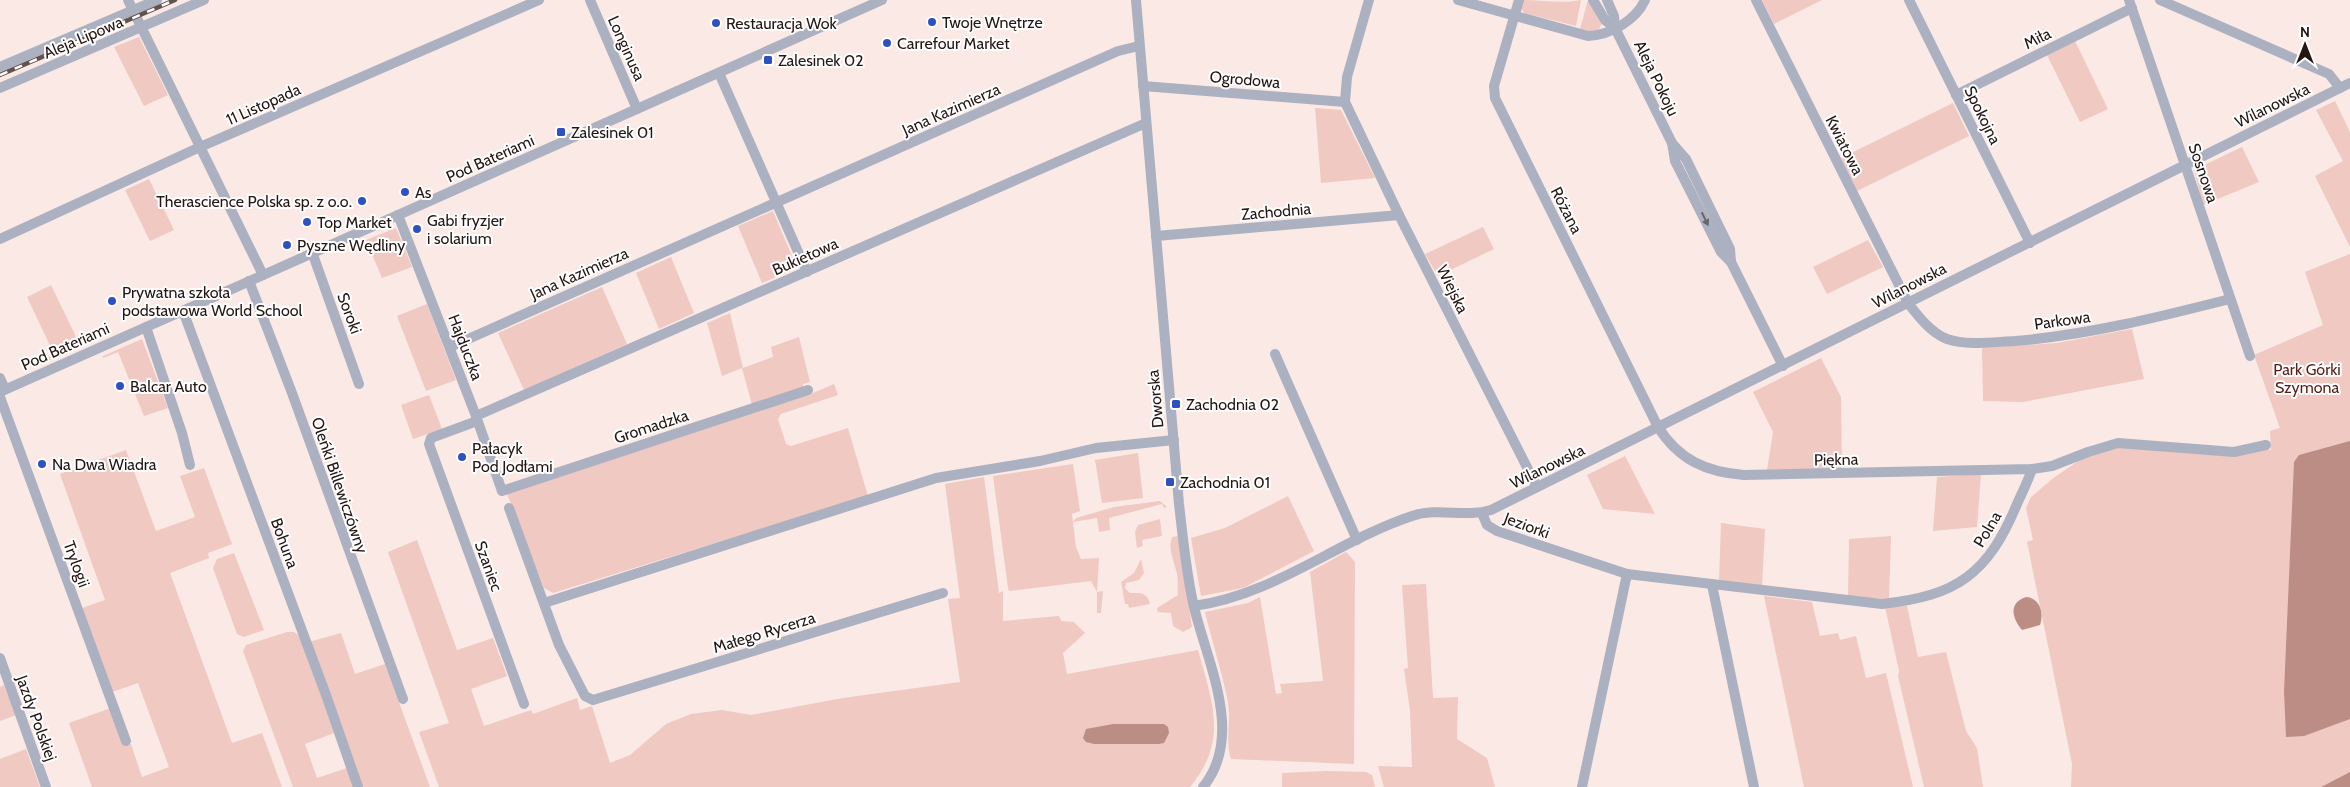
<svg xmlns="http://www.w3.org/2000/svg" width="2350" height="787" font-family="Cabin,sans-serif">
  <style>
    .green { fill: #efc9c2 }
    .water { fill: #bb8d84 }
    .lines { fill: none; stroke-linecap: round; stroke-linejoin: round }
    .minor { stroke: #abb1c0; stroke-width: 10 }
    .rail-casing { stroke: #635350; stroke-width: 4.5 }
    .rail { stroke: #fff; stroke-width: 2.5; stroke-dasharray: 8; stroke-linecap: butt }
    .oneway { fill: #68646a }
    .poi-dot { fill: #2e51c1; stroke: #fff; stroke-width: 2 }
    .labels { text-anchor: middle; stroke-width: 4; stroke-linejoin: round; paint-order: stroke }
    .poi-label { font-size: 16px; fill: #251613; stroke: #fff; text-anchor: start }
    .street-label { font-size: 16px; fill: #251613; stroke: #fff }
    .park-label { font-size: 16px; fill: #591f17; stroke: #fff }
  </style>
  <rect width="100%" height="100%" fill="#fbe9e6"/>
  <g class="green">
    <path d="M1523 0C1542 0 1563 4 1581 0L1576 26 1524 13 1521 8Z"/>
    <polygon points="1588,0 1602,23 1598,31 1591,32 1580,29"/>
    <polygon points="1762,0 1822,0 1774,24"/>
    <polygon points="139,37 168,95 144,106 114,47"/>
    <polygon points="2075,41 2108,109 2080,122 2047,55"/>
    <polygon points="2335,101 2350,132 2350,247 2315,176 2343,161 2316,110"/>
    <polygon points="1953,103 1969,136 1857,191 1841,158"/>
    <polygon points="1315,108 1341,110 1375,178 1321,183"/>
    <polygon points="2242,147 2259,182 2203,205 2194,170"/>
    <polygon points="149,179 174,230 150,241 125,190"/>
    <polygon points="773,211 797,268 762,283 738,226"/>
    <polygon points="1483,227 1494,249 1438,276 1425,254"/>
    <polygon points="396,228 412,267 382,278 366,240"/>
    <polygon points="1868,240 1883,267 1827,294 1813,267"/>
    <polygon points="2350,254 2350,772 2321,787 2071,787 2072,764 2027,542 2033,540 2026,508 2031,497 2052,479 2090,453 2124,446 2271,450 2270,431 2280,428 2254,355 2323,325 2305,272"/>
    <polygon points="671,257 694,313 659,329 636,273"/>
    <polygon points="51,285 79,343 96,335 98,338 36,366 35,363 54,354 27,297"/>
    <polygon points="602,287 627,344 524,390 498,333"/>
    <polygon points="427,304 456,380 426,391 397,316"/>
    <polygon points="730,313 743,368 773,357 771,347 799,337 810,382 803,384 804,389 752,405 742,368 722,376 707,323"/>
    <polygon points="2132,329 2144,379 2023,402 1983,401 1982,348 2057,343"/>
    <polygon points="142,339 168,408 144,416 118,352 103,358 103,356"/>
    <polygon points="1821,358 1841,397 1842,469 1767,470 1773,432 1753,392"/>
    <polygon points="834,384 838,395 781,414 778,419 786,444 791,446 848,428 868,496 553,593 544,588 507,494 813,393"/>
    <polygon points="429,395 442,429 413,439 401,405"/>
    <polygon points="126,450 156,531 195,517 180,476 204,468 232,544 208,553 209,558 170,573 232,743 262,733 282,787 92,787 69,723 111,708 124,745 131,744 142,777 169,767 138,683 112,692 82,608 105,600 60,474"/>
    <polygon points="1138,453 1143,498 1102,503 1095,460"/>
    <polygon points="1625,456 1655,514 1603,509 1587,475"/>
    <polygon points="1073,464 1080,511 1072,514 1073,522 1076,518 1114,507 1160,501 1167,507 1164,508 1162,504 1109,518 1110,530 1099,532 1097,518 1073,522 1076,547 1081,559 1099,558 1097,592 1103,591 1101,613 1097,613 1097,592 1091,581 1009,591 1008,588 993,476"/>
    <polygon points="1981,474 1977,527 1933,531 1937,477"/>
    <path d="M984 477 999 593 1003 591V621L1059 616 1061 621 1074 622 1085 633 1063 653 1067 674 1198 650C1212 702 1229 740 1190 787H439L419 732 449 723 388 552 417 540 457 650 493 638 507 676 471 689 484 726 531 710 533 714 577 698 580 710 592 706 610 763 630 755 666 724 691 714 722 710 751 715 843 698 960 682 948 599 960 598 945 484Z"/>
    <polygon points="1288,496 1314,551 1243,588 1201,596 1191,538 1225,528"/>
    <polygon points="1160,519 1162,536 1142,540 1143,546 1137,548 1135,532 1138,525"/>
    <polygon points="1721,523 1765,529 1762,586 1719,581"/>
    <path d="M1179 536 1192 627 1183 632 1173 626 1171 613 1158 612 1157 608 1178 595C1177 587 1179 578 1176 570 1173 558 1168 549 1172 537Z"/>
    <polygon points="1891,536 1889,599 1848,597 1849,539"/>
    <path d="M1346 552 1355 562 1354 764 1231 759C1225 742 1231 721 1228 702 1222 672 1212 642 1205 612L1248 603 1260 597 1276 694 1282 693 1280 684 1323 681 1310 572Z"/>
    <polygon points="234,553 264,630 244,637 237,634 213,568 217,559"/>
    <path d="M1141 559 1144 573 1139 580 1126 583 1125 588 1130 593C1141 593 1147 592 1150 604L1129 608 1128 604H1125L1121 582 1134 573Z"/>
    <polygon points="1426,584 1433,698 1458,697 1457,739 1487,758 1495,787 1384,787 1378,766 1412,767 1410,710 1404,669 1408,668 1402,585"/>
    <polygon points="1764,596 1812,602 1820,636 1838,633 1840,640 1856,636 1866,678 1886,673 1913,787 1804,787"/>
    <polygon points="1907,606 1918,657 1946,652 1966,731 1977,748 1983,787 1924,787 1898,676 1899,671 1885,607"/>
    <polygon points="287,632 294,632 301,637 334,733 305,744 317,778 347,768 353,787 293,787 243,651 246,645"/>
    <polygon points="341,633 355,674 385,664 430,787 362,787 309,642"/>
    <polygon points="4,685 16,715 0,721 0,687"/>
    <polygon points="26,749 40,787 0,787 0,759"/>
    <polygon points="1326,771 1366,772 1372,775 1375,787 1282,787 1282,773"/>
  </g>
  <g class="water">
    <polygon points="2350,441 2350,719 2304,736 2286,737 2284,692 2294,462 2299,455"/>
    <path d="M2026 597C2040 598 2044 613 2040 625L2022 630C2012 618 2008 603 2026 597Z"/>
    <polygon points="1113,724 1164,724 1168,727 1169,733 1164,743 1159,744 1094,744 1086,742 1083,738 1086,729"/>
    <polygon points="2350,772 2350,787 2321,787"/>
  </g>
  <g class="lines">
    <g class="minor">
      <polyline points="128,0 263,275"/>
      <polyline points="590,0 637,109"/>
      <path d="M1136 0 1179 504C1183 538 1186 573 1194 607 1207 662 1245 736 1203 787"/>
      <polyline points="1369,0 1347,77 1345,102 1399,215 1537,487"/>
      <path d="M1458 0 1588 36C1611 35 1636 20 1645 0"/>
      <path d="M1519 0 1494 86 1495 98 1658 427C1679 460 1706 472 1744 475L2032 469 2052 466 2088 452 2118 443 2234 452 2266 445"/>
      <polyline points="1593,0 1605,20 1615,28"/>
      <polyline points="1607,0 1614,16 1615,28 1672,143 1675,161 1721,252 1731,262"/>
      <path d="M1756 0 1908 303C1918 316 1931 333 1947 339 1968 346 1993 342 2015 341 2088 335 2159 317 2230 299"/>
      <polyline points="1909,0 2030,243"/>
      <polyline points="2129,0 2250,356"/>
      <polyline points="2160,0 2329,74 2340,88"/>
      <polyline points="0,67 157,0"/>
      <polyline points="719,73 807,272"/>
      <polyline points="1143,86 1345,102"/>
      <polyline points="0,88 204,0"/>
      <polyline points="1956,95 2132,8"/>
      <polyline points="1672,143 1686,159 1730,249 1731,262 1783,366"/>
      <polyline points="398,215 476,416 502,491 808,390"/>
      <polyline points="1156,236 1399,215"/>
      <polyline points="0,239 200,147 539,0"/>
      <polyline points="312,252 359,384"/>
      <polyline points="249,281 292,393 403,699"/>
      <polyline points="183,311 326,695 358,787"/>
      <polyline points="146,327 182,433 190,465"/>
      <polyline points="450,347 1118,51 1139,46"/>
      <polyline points="1275,354 1357,540"/>
      <polyline points="0,378 5,389"/>
      <polyline points="0,392 882,0"/>
      <polyline points="0,397 126,741"/>
      <polyline points="476,416 1146,123"/>
      <polyline points="477,421 431,438 429,444 524,704"/>
      <polyline points="509,508 559,645 585,696 593,700 943,593"/>
      <path d="M1482 513 1487 525 1497 531 1627 574 1882 604C1957 596 1988 574 2017 504 2022 493 2028 481 2032 469"/>
      <polyline points="1712,585 1754,787"/>
      <polyline points="544,603 936,478 1040,461 1096,448 1174,440"/>
      <path d="M1194 606C1274 595 1337 541 1412 516 1438 507 1465 518 1491 510L2350 83"/>
      <polyline points="0,658 46,787"/>
      <polyline points="1582,787 1627,574"/>
    </g>
    <defs>
      <polyline id="rail" points="0,75 175,0"/>
    </defs>
    <use href="#rail" class="rail-casing"/>
    <use href="#rail" class="rail"/>
  </g>
  <defs><path id="oneway-solid" d="M-6-.8H1V-3.2L6.5 0L1 3.2V.8H-6Z" transform="scale(1.25)"/></defs>
  <use class="oneway" href="#oneway-solid" transform="translate(1705 219) rotate(64)"/>
  <g class="poi-dot">
    <circle cx="932" cy="22" r="5"/>
    <circle cx="716" cy="23" r="5"/>
    <circle cx="887" cy="43" r="5"/>
    <rect x="763" y="55" width="10" height="10" rx="2.5"/>
    <rect x="556" y="127" width="10" height="10" rx="2.5"/>
    <circle cx="405" cy="192" r="5"/>
    <circle cx="362" cy="201" r="5"/>
    <circle cx="307" cy="222" r="5"/>
    <circle cx="417" cy="229" r="5"/>
    <circle cx="287" cy="245" r="5"/>
    <circle cx="112" cy="301" r="5"/>
    <circle cx="120" cy="386" r="5"/>
    <rect x="1171" y="399" width="10" height="10" rx="2.5"/>
    <circle cx="462" cy="457" r="5"/>
    <circle cx="42" cy="464" r="5"/>
    <rect x="1165" y="477" width="10" height="10" rx="2.5"/>
  </g>
  <g class="labels">
    <g class="poi-label">
      <text x="942" y="28">Twoje Wnętrze</text>
      <text x="726" y="29">Restauracja Wok</text>
      <text x="897" y="49">Carrefour Market</text>
      <text x="778" y="66">Zalesinek 02</text>
      <text x="571" y="138">Zalesinek 01</text>
      <text x="415" y="198">As</text>
      <text x="352" y="207" text-anchor="end">Therascience Polska sp. z o.o.</text>
      <text x="427" y="226">Gabi fryzjer<tspan x="427" dy="18">i solarium</tspan></text>
      <text x="317" y="228">Top Market</text>
      <text x="297" y="251">Pyszne Wędliny</text>
      <text x="122" y="298">Prywatna szkoła<tspan x="122" dy="18">podstawowa World School</tspan></text>
      <text x="130" y="392">Balcar Auto</text>
      <text x="1186" y="410">Zachodnia 02</text>
      <text x="472" y="454">Pałacyk<tspan x="472" dy="18">Pod Jodłami</tspan></text>
      <text x="52" y="470">Na Dwa Wiadra</text>
      <text x="1180" y="488">Zachodnia 01</text>
    </g>
    <g class="street-label">
      <text transform="translate(83 37) rotate(-23)" y="6">Aleja Lipowa</text>
      <text transform="translate(2037 38) rotate(-26)" y="6">Miła</text>
      <text transform="translate(627 48) rotate(66)" y="6">Longinusa</text>
      <text transform="translate(1657 78) rotate(64)" y="6">Aleja Pokoju</text>
      <text transform="translate(1245 79) rotate(5)" y="6">Ogrodowa</text>
      <text transform="translate(263 104) rotate(-24)" y="6">11 Listopada</text>
      <text transform="translate(2272 105) rotate(-26)" y="6">Wilanowska</text>
      <text transform="translate(951 109) rotate(-24)" y="6">Jana Kazimierza</text>
      <text transform="translate(1983 115) rotate(64)" y="6">Spokojna</text>
      <text transform="translate(1845 145) rotate(63)" y="6">Kwiatowa</text>
      <text transform="translate(490 158) rotate(-24)" y="6">Pod Bateriami</text>
      <text transform="translate(2204 173) rotate(71)" y="6">Sosnowa</text>
      <text transform="translate(1567 210) rotate(63)" y="6">Różana</text>
      <text transform="translate(1276 211) rotate(-5)" y="6">Zachodnia</text>
      <text transform="translate(805 256) rotate(-24)" y="6">Bukietowa</text>
      <text transform="translate(579 273) rotate(-24)" y="6">Jana Kazimierza</text>
      <text transform="translate(1909 285) rotate(-27)" y="6">Wilanowska</text>
      <text transform="translate(1453 289) rotate(64)" y="6">Wiejska</text>
      <text transform="translate(350 313) rotate(70)" y="6">Soroki</text>
      <text transform="translate(2062 320) rotate(-8)" y="6">Parkowa</text>
      <text transform="translate(65 346) rotate(-24)" y="6">Pod Bateriami</text>
      <text transform="translate(466 347) rotate(69)" y="6">Hajduczka</text>
      <text transform="translate(1155 399) rotate(-95)" y="6">Dworska</text>
      <text transform="translate(651 426) rotate(-18)" y="6">Gromadzka</text>
      <text transform="translate(1836 459) rotate(-1)" y="6">Piękna</text>
      <text transform="translate(1547 466) rotate(-26)" y="6">Wilanowska</text>
      <text transform="translate(340 485) rotate(71)" y="6">Oleńki Billewiczówny</text>
      <text transform="translate(1527 525) rotate(20)" y="6">Jeziorki</text>
      <text transform="translate(1987 529) rotate(-59)" y="6">Polna</text>
      <text transform="translate(285 543) rotate(70)" y="6">Bohuna</text>
      <text transform="translate(77 564) rotate(70)" y="6">Trylogii</text>
      <text transform="translate(489 566) rotate(70)" y="6">Szaniec</text>
      <text transform="translate(764 632) rotate(-17)" y="6">Małego Rycerza</text>
      <text transform="translate(37 718) rotate(70)" y="6">Jazdy Polskiej</text>
    </g>
    <g class="park-label">
      <text x="2307" y="375">Park Górki<tspan x="2307" dy="18">Szymona</tspan></text>
    </g>
  </g>
  <g transform="translate(2305 45)" stroke="#ffffff" stroke-width="4" paint-order="stroke">
  <path d="M0-4L9 19L0 12L-9 19Z" fill="#251613"/>
  <text y="-8" font-size="14" font-weight="bold" text-anchor="middle" fill="#251613">N</text>
  </g>
</svg>
